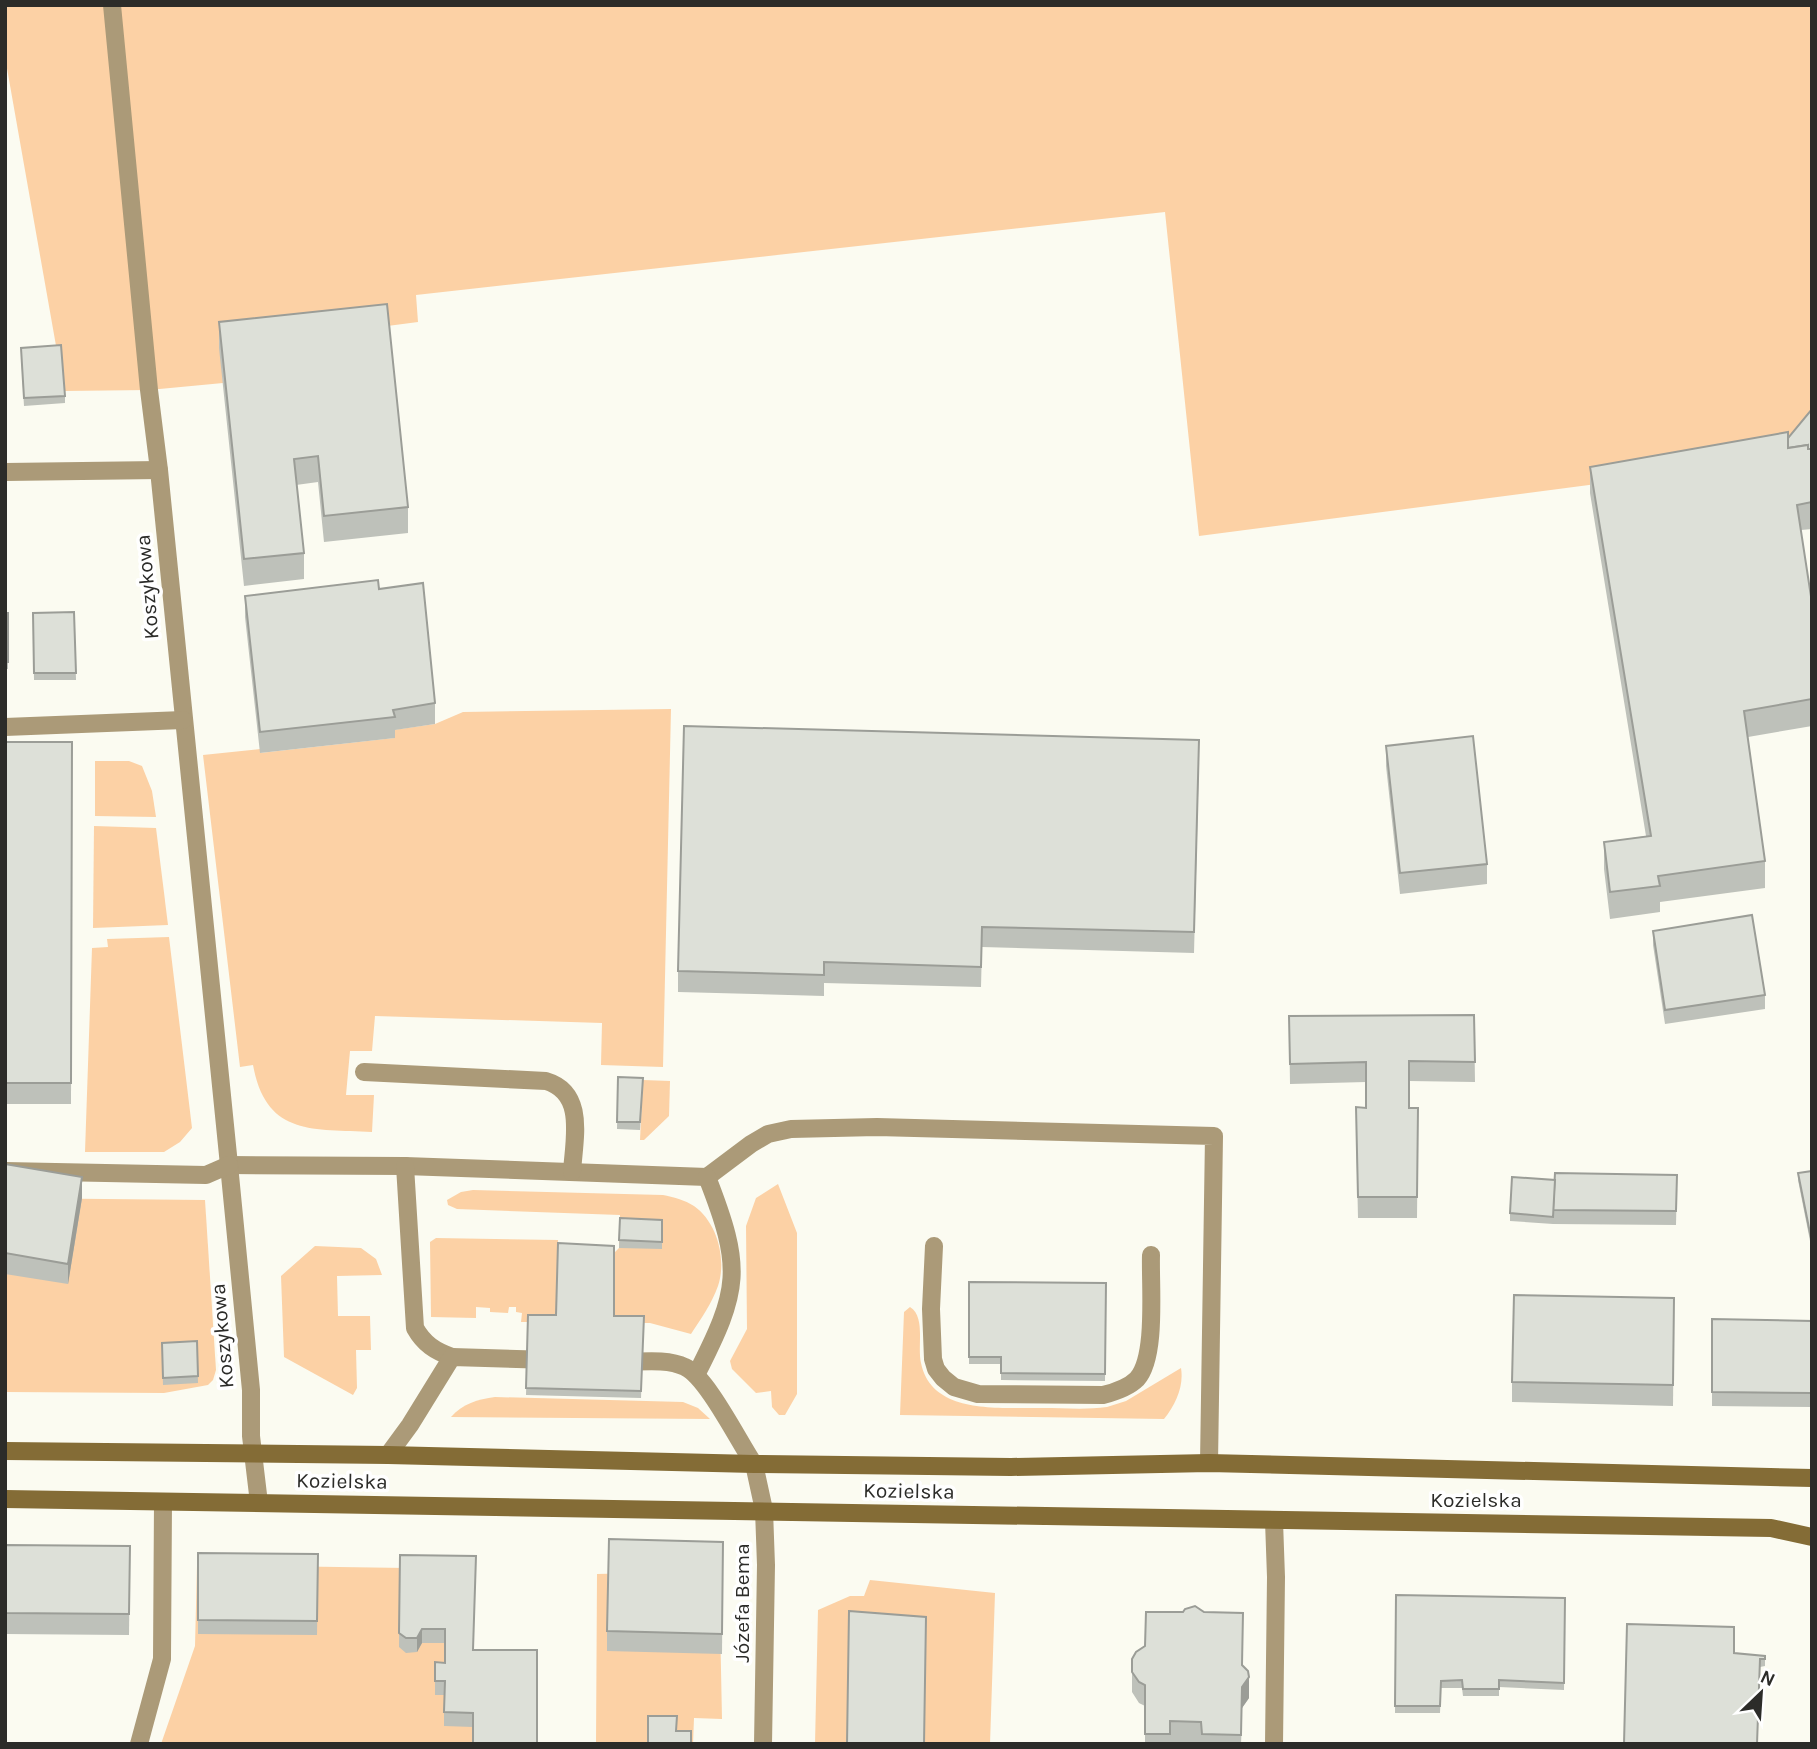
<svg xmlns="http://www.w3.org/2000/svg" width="1817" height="1749" font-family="Karla,sans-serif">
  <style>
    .green { fill: #fcd1a5 }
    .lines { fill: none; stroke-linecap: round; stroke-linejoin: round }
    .lane { stroke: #ab9a78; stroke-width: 18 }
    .street { stroke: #ab9a78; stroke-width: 18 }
    .secondary { stroke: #846c36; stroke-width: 18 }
    .wall { fill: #bec1ba }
    .shaded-wall { fill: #9b9d97 }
    .building { fill: #dde0d8; stroke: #9b9d97; stroke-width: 2 }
    .labels { text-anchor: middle; stroke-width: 7; stroke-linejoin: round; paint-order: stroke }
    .street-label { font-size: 21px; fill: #2c2c29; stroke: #fff }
  </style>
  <rect width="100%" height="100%" fill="#fbfbf1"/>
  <g class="green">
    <polygon points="5,5 1812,5 1812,430 1788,459 1199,536 1165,212 416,295 418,322 220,348 223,383 149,390 64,391 5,57"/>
    <path d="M671 709 663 1067 601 1065 602 1023 375 1016 372 1051H350L346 1095H374L372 1132C312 1129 266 1136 253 1065L240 1067 203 755 260 749V753L394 738 393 730 435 724 463 712Z"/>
    <polygon points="95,761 129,761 142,766 152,791 156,817 95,816"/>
    <polygon points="94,826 156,828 168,925 93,928"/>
    <polygon points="169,937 192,1128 180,1142 164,1152 85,1152 92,948 108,947 107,939"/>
    <polygon points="643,1080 670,1081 669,1116 644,1140 640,1140"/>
    <polygon points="778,1184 797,1233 797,1394 785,1415 779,1415 772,1407 771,1391 756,1393 732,1369 730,1361 747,1329 746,1226 756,1198"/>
    <path d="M473 1190 663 1195C673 1197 685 1200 694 1206 717 1222 727 1259 718 1286 712 1303 701 1319 691 1334L650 1323H614V1253L619 1248 620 1215 457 1209 448 1205 447 1200 461 1192Z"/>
    <polygon points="5,1198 205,1200 216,1370 213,1380 208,1385 164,1393 5,1392"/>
    <polygon points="436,1238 558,1240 556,1322 521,1322 522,1313 516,1312 516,1307 509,1307 508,1313 490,1312 490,1308 476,1307 476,1318 431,1317 430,1242"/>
    <polygon points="315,1246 361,1248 376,1259 382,1275 337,1276 338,1316 370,1316 371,1350 356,1350 357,1388 353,1395 284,1357 281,1276"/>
    <path d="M910 1307C926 1317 917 1346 921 1363 932 1416 1002 1407 1042 1408 1064 1408 1086 1410 1107 1407L1126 1401 1181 1368C1184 1386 1176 1404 1164 1419L900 1415 904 1312Z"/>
    <path d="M495 1397 683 1402 698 1408 710 1419 451 1417C462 1404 478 1399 495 1397Z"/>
    <polygon points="197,1565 475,1569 472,1744 161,1744 195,1646"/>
    <polygon points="719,1571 722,1719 694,1718 693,1744 596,1744 597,1574"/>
    <polygon points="870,1580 995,1593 990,1744 815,1744 818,1610 850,1596 864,1596"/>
  </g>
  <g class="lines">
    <g class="lane">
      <polyline points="5,472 159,470"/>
      <polyline points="229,1165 405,1166 707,1177 751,1144 768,1134 791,1129 877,1127 1214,1136 1209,1463"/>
      <path d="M405 1166 415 1328C424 1344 435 1351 452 1357"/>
      <path d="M934 1246 931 1309 933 1359 936 1369 943 1378 954 1387 978 1394 1103 1395C1115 1392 1128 1388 1137 1379 1157 1357 1150 1286 1151 1255"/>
      <path d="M620 1362C640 1362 667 1358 685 1367 707 1377 739 1442 754 1464"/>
      <path d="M696 1375C740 1289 743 1269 707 1177"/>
      <polyline points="388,1455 410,1425 452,1357 551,1360"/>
      <polyline points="139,1744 162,1659 163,1502"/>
      <polyline points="1274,1744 1276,1577 1274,1521"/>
    </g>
    <g class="street">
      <polyline points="112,5 149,390 159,470 229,1165 251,1390 251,1436 259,1503"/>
      <polyline points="5,727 183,720"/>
      <path d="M364 1072 546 1081C586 1093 574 1139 572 1172"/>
      <polyline points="5,1171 206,1175 229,1165"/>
      <polyline points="754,1464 764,1510 766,1565 763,1744"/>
    </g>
    <g class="secondary">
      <polyline points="5,1451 388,1455 754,1464 1011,1467 1209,1463 1812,1478"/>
      <polyline points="5,1499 1771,1528 1812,1537"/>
    </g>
  </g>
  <g class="wall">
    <polygon points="219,322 408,507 408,533 324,542 318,482 296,485 304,553 304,579 244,586 219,348"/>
    <polygon points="21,355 65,396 65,403 24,406"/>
    <polygon points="1812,409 1812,529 1801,530 1812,603 1812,726 1748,737 1765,861 1765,888 1660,902 1660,912 1610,919 1604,869 1604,842 1646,836 1590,493 1590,467 1788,438"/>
    <polygon points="379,589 435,703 435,724 395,730 395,738 260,753 245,617 245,596"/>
    <polygon points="74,612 76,680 34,680 33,613"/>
    <rect x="5" y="613" width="3" height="56"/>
    <polygon points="5,742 72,742 71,1104 5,1104"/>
    <polygon points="1386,746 1487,864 1487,884 1400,894 1386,766"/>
    <polygon points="1199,760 1194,953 982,947 981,987 824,983 824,996 678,992 678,971"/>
    <polygon points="1653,931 1765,995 1765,1009 1665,1024 1653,945"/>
    <polygon points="1474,1015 1475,1082 1409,1081 1409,1108 1418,1108 1417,1218 1358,1218 1356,1128 1366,1108 1366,1082 1290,1084 1289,1016"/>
    <polygon points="618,1077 643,1078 640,1130 617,1129"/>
    <polygon points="5,1164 82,1198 68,1284 5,1274"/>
    <polygon points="1812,1171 1812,1251 1798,1180 1798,1173"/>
    <polygon points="1677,1175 1676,1225 1553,1224 1510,1221 1510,1213 1555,1180"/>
    <polygon points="620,1218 662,1220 662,1249 619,1248"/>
    <polygon points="969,1282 1106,1283 1105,1381 1001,1380 1001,1364 969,1364"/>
    <polygon points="1674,1298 1673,1406 1512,1402 1512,1382"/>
    <polygon points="528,1315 644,1316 641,1398 526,1395"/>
    <polygon points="1712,1319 1812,1321 1812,1407 1712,1406"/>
    <polygon points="197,1341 198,1383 163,1385 162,1343"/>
    <polygon points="723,1542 722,1654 607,1651 607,1631"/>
    <polygon points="5,1545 130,1546 129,1635 5,1634"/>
    <polygon points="198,1553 318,1554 317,1635 198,1634"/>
    <polygon points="400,1555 474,1650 473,1727 444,1726 444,1695 435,1695 435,1662 445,1663 445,1643 422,1643 417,1652 406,1653 399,1647"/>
    <polygon points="1396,1595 1565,1598 1564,1690 1499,1687 1499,1696 1463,1696 1462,1688 1441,1688 1440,1713 1395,1713"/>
    <polygon points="1734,1653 1765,1656 1765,1666 1760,1667"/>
    <polygon points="1132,1659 1242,1665 1249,1698 1242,1708 1241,1744 1201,1744 1201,1742 1170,1742 1170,1744 1145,1744 1145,1706 1139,1703 1132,1692"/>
  </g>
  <g class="shaded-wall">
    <polygon points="82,1177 82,1198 68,1284 68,1264"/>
    <polygon points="422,1629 422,1643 417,1652 417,1638"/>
    <polygon points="1249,1677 1249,1698 1242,1708 1241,1744 1242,1687"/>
  </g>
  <g class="building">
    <polygon points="387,304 408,507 324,516 318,456 294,459 304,553 244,559 219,322"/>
    <polygon points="61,345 65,396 24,398 21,348"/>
    <polygon points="1812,409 1812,449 1808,449 1808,445 1788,448 1788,438"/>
    <polygon points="1788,432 1788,448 1808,445 1808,449 1812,449 1812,502 1797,505 1812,603 1812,699 1744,711 1765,861 1658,876 1660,886 1610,892 1604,842 1651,836 1590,467"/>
    <polygon points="378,580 379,589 423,583 435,703 393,710 395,717 260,732 245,596"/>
    <polygon points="74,612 76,673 34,673 33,613"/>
    <rect x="5" y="613" width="3" height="49"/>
    <polygon points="684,726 1199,740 1194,932 982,927 981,967 824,962 824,975 678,971"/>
    <polygon points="1473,736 1487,864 1400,873 1386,746"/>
    <polygon points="5,742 72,742 71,1083 5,1083"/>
    <polygon points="1752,915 1765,995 1665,1010 1653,931"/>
    <polygon points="1474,1015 1475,1062 1409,1061 1409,1108 1418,1108 1417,1197 1358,1197 1356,1107 1366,1108 1366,1062 1290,1064 1289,1016"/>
    <polygon points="618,1077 643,1078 640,1122 617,1122"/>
    <polygon points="5,1164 82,1177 68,1264 5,1253"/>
    <polygon points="1812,1171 1812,1243 1798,1173"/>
    <polygon points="1555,1173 1677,1175 1676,1211 1553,1210"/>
    <polygon points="1512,1177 1555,1180 1553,1217 1510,1213"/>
    <polygon points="620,1218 662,1220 662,1242 619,1240"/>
    <polygon points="558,1243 614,1246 614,1316 644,1316 641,1391 526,1388 528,1315 556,1315"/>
    <polygon points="969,1282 1106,1283 1105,1374 1001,1373 1001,1357 969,1357"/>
    <polygon points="1514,1295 1674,1298 1673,1385 1512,1382"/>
    <polygon points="1712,1319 1812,1321 1812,1393 1712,1392"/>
    <polygon points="197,1341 198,1376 163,1378 162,1343"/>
    <polygon points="609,1539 723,1542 722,1634 607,1631"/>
    <polygon points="5,1545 130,1546 129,1614 5,1613"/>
    <polygon points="198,1553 318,1554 317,1621 198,1620"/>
    <polygon points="400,1555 476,1556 473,1650 537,1650 537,1744 473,1744 473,1713 444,1712 445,1681 435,1681 435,1662 445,1663 445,1629 422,1629 417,1638 406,1638 399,1633"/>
    <polygon points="1396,1595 1565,1598 1564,1683 1499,1680 1499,1689 1463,1689 1462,1680 1441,1681 1440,1706 1395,1706"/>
    <polygon points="1195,1606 1204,1612 1243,1613 1242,1665 1248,1671 1249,1677 1242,1687 1241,1735 1202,1734 1201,1722 1170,1721 1170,1734 1145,1734 1145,1685 1139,1682 1132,1672 1132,1659 1136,1652 1145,1646 1146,1612 1183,1612 1185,1609"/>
    <polygon points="849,1611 926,1617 924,1744 847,1744"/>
    <polygon points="1627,1624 1734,1627 1734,1653 1765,1656 1765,1659 1760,1659 1757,1744 1624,1744"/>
    <polygon points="648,1716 677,1716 676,1731 691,1731 691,1744 648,1744"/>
  </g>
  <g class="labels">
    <g class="street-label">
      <text transform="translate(147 587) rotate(-95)" y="7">Koszykowa</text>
      <text transform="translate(222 1336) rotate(-95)" y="7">Koszykowa</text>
      <text transform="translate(342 1481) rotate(1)" y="7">Kozielska</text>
      <text transform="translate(909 1491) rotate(1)" y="7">Kozielska</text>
      <text x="1476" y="1507">Kozielska</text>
      <text transform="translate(742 1603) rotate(-90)" y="7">Józefa Bema</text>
    </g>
  </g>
  <rect width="1817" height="1749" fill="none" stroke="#2c2c29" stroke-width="14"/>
  <g transform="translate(1761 1693) rotate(25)" stroke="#ffffff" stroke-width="5" paint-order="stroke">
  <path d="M0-5L12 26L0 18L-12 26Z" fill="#2c2c29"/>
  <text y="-10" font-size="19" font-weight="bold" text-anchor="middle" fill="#2c2c29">N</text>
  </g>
</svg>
